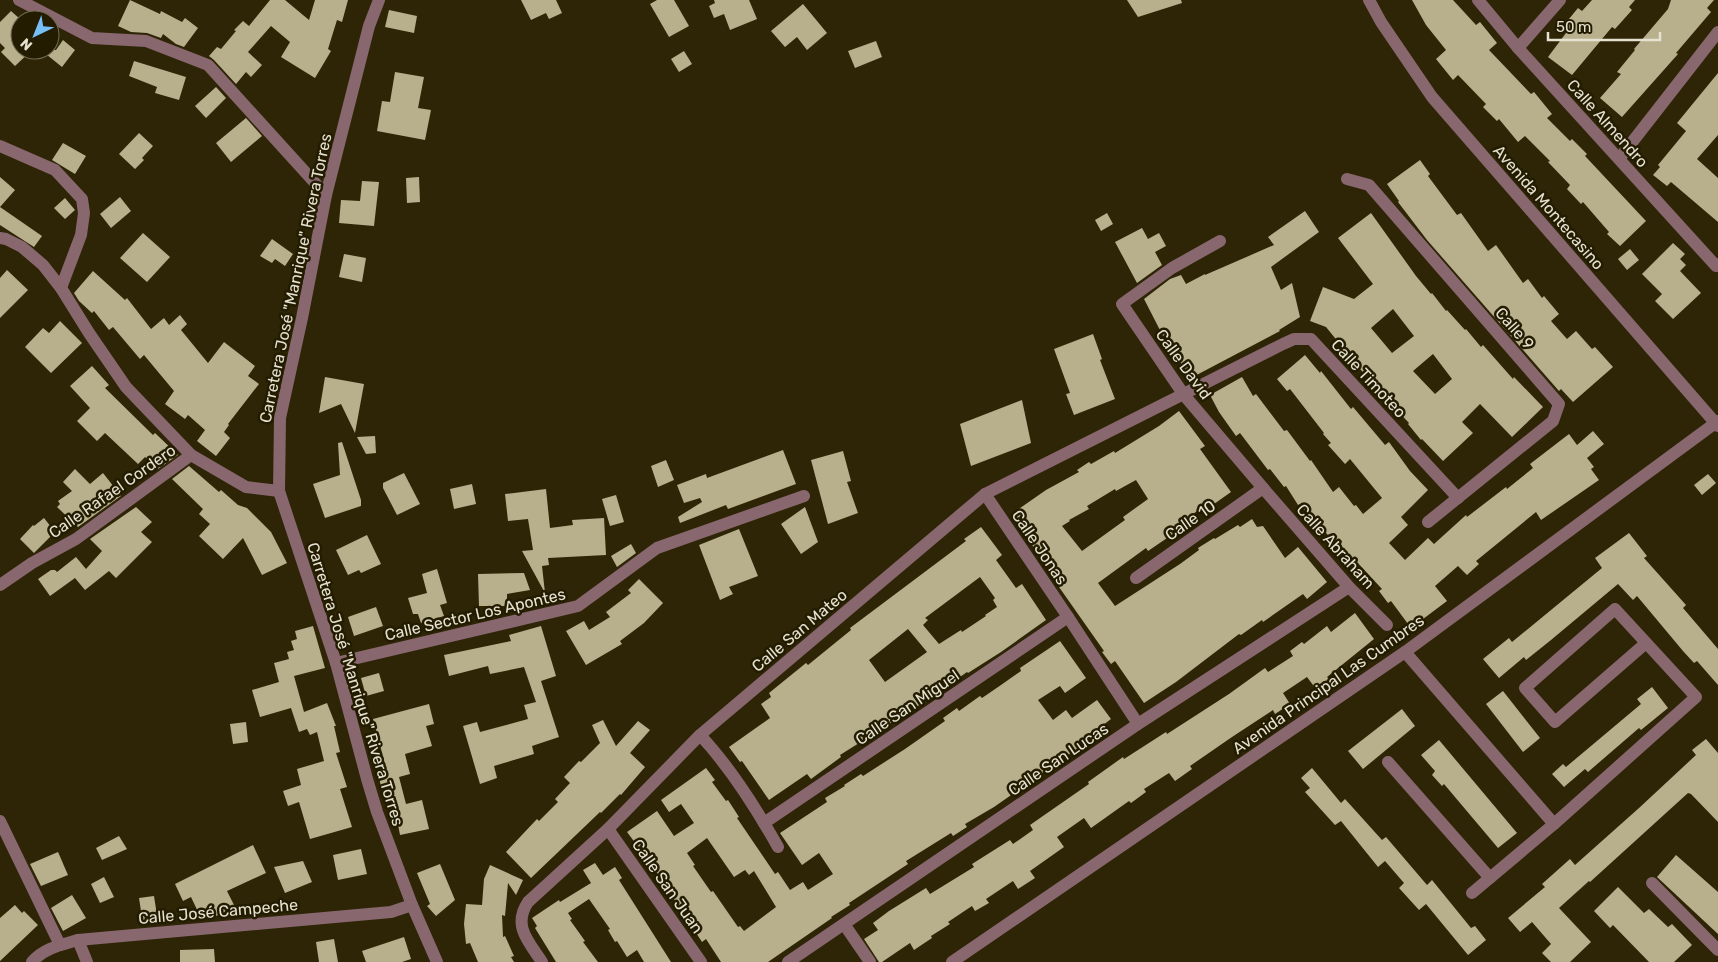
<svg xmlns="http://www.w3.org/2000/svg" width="1718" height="962" font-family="Rubik,sans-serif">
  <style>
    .building { fill: #b8b08d; fill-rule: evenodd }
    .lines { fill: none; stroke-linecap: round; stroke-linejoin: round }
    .minor { stroke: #89676f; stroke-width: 12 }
    .labels { text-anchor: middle; stroke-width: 5; stroke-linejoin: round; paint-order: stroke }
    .street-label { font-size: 16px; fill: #e6e1d0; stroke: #231c00 }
  </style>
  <rect width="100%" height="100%" fill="#2d2506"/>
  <g class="building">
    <polygon points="130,0 160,14 161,11 182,22 185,18 198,28 184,47 176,44 163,34 161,38 147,33 131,32 118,26"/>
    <polygon points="270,0 285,0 309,20 315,0 348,0 342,22 337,20 328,49 331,51 315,78 281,57 290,42 271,26 248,52 262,65 251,77 246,72 236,84 214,60 209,56 217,47 221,49 236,31 234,30 243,21 249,26"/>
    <polygon points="521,0 556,0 562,13 549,19 546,13 531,20"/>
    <polygon points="657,0 674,0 689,26 669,37 650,4"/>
    <polygon points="714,0 749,0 757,19 730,30 724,14 714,18 709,6 715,3"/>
    <polygon points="1127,0 1181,0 1182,3 1138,17"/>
    <polygon points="1412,0 1453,0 1476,25 1480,22 1497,43 1489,50 1531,94 1534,92 1552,114 1547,118 1570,141 1572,139 1587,154 1585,156 1646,221 1620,246 1607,234 1609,232 1583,202 1581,204 1567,189 1570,185 1548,162 1550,161 1525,136 1518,142 1499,119 1497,121 1483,107 1486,104 1458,75 1453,80 1436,59 1446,50 1426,25"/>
    <polygon points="1592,0 1635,0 1629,7 1632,10 1615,29 1612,27 1572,75 1548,57 1569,29 1564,25 1578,8 1582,11"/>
    <polygon points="1671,0 1714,0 1707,8 1711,12 1676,53 1678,54 1622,117 1600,98 1621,74 1617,72 1635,50 1634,49 1668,9"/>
    <polygon points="803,4 827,33 807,50 797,37 785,47 771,31"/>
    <polygon points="389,10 417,16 414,33 385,27"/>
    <polygon points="11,11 20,19 20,50 32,50 15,66 1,52 5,48 0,43 0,22"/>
    <polygon points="63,40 75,50 62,67 41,50 56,50"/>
    <polygon points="876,41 882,57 855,68 848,51"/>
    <polygon points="684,51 692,64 679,72 671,59"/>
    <polygon points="134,61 186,77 179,100 155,93 157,87 129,76"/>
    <polygon points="395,72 424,77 418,108 431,110 425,140 377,131 382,101 390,102"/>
    <polygon points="1718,73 1718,135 1697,159 1718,178 1718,222 1671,182 1667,186 1653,175 1660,167 1658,165 1686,131 1677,123"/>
    <polygon points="216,87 226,98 206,118 195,106"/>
    <polygon points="246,118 262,136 231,162 216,143"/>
    <polygon points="139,133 153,146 142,158 144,160 135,169 119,154"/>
    <polygon points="63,143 86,156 75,174 52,160"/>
    <polygon points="1420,160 1430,174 1428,176 1457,215 1461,213 1488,251 1496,245 1523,283 1528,279 1542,298 1544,296 1559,314 1551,321 1567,339 1576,331 1592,349 1595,347 1613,367 1573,402 1561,389 1559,391 1427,240 1398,202 1399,201 1387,184"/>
    <polygon points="0,177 15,190 0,207 42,236 34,247 0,225"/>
    <polygon points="419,177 420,202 407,203 406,178"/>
    <polygon points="362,181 379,182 374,226 339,223 341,200 360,201"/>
    <polygon points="120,197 131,211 111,228 100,214"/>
    <polygon points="65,198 75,210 65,219 54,208"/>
    <polygon points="1305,211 1319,232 1271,267 1281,290 1292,283 1300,317 1279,330 1280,331 1189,379 1166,334 1163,336 1144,299 1170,279 1181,275 1186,284 1205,274 1205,275 1274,245 1268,237"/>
    <polygon points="1107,213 1113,224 1101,231 1095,220"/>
    <path d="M1371 213 1416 276 1431 294 1432 293 1446 311 1447 310 1465 330 1466 329 1481 347 1483 345 1513 379 1514 377 1543 407 1512 437 1480 404 1462 422 1473 433 1443 461 1422 439 1421 440 1408 424 1409 423 1374 386 1326 327 1310 321 1323 287 1354 299 1373 284 1338 238ZM1393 309 1414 336 1392 353 1371 328ZM1433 354 1452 379 1435 394 1413 371Z"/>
    <polygon points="1142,228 1148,239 1159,233 1166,246 1155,252 1162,265 1137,283 1115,242"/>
    <polygon points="143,233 170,257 147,282 120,258"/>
    <polygon points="272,239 293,254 285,266 275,259 272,263 260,256"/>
    <polygon points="1673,243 1685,254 1680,259 1686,265 1680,271 1701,293 1673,319 1655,301 1662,294 1642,274"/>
    <polygon points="1630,249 1639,260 1627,270 1618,259"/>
    <polygon points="344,254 366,258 362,282 339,277"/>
    <polygon points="7,270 28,290 0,318 0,278"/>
    <polygon points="93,271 125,300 127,298 151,329 164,318 169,325 180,315 187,324 181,330 208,363 224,342 255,366 248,376 259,384 228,424 229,425 224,432 230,438 216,456 197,441 205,430 188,415 185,419 165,404 174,391 144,355 140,359 113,327 109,330 94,311 92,313 79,301 74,293"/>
    <polygon points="60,321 82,343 51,373 25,347 43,328 49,333"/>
    <polygon points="1093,334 1102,359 1100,360 1115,399 1074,415 1066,394 1070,393 1054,349"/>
    <polygon points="1305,355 1320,373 1321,371 1351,409 1353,407 1385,445 1389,442 1410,471 1428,490 1401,517 1408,525 1389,543 1405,560 1428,538 1434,544 1466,515 1467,517 1506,487 1507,489 1533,468 1530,464 1569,434 1577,445 1593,431 1604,444 1587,458 1594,467 1591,469 1599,480 1541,520 1536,512 1476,561 1479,564 1467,575 1458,566 1435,586 1447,601 1411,628 1391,601 1388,603 1379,591 1382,589 1356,561 1354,562 1337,541 1335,543 1318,524 1317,525 1300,504 1298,505 1286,486 1284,487 1270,469 1268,470 1240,433 1236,436 1219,412 1210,395 1242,377 1253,396 1256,394 1284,431 1287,430 1310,461 1311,460 1333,492 1339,487 1354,506 1356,505 1363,514 1382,498 1350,459 1345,464 1328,445 1331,443 1323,434 1324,433 1290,389 1287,391 1277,379"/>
    <polygon points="92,366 109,385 105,388 153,435 155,433 178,455 158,469 145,457 138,464 105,433 97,441 77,421 90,408 70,386"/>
    <polygon points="325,377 364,384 355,433 341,404 319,413"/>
    <polygon points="1022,400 1031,443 971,466 960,424"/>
    <path d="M1179 411 1205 446 1200 449 1231 492 1214 504 1212 501 1187 518 1189 522 1173 534 1148 551 1146 548 1098 583 1115 606 1180 564 1199 550 1198 548 1214 538 1215 539 1238 525 1240 527 1252 519 1257 527 1263 526 1285 558 1298 547 1327 582 1307 599 1303 594 1263 622 1262 620 1241 635 1239 634 1176 682 1144 703 1115 661 1111 664 1102 652 1104 651 1059 587 1061 585 1022 531 1024 530 1013 513 1046 490 1079 472 1077 470 1089 462 1091 464 1114 451 1115 453 1159 426ZM1136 480 1148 499 1123 517 1125 520 1082 551 1062 526 1070 521 1069 520 1089 509 1087 506 1115 489 1116 491Z"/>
    <polygon points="375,436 376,453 366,454 357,437"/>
    <polygon points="342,442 361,500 361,506 325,518 313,484 340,475 338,443"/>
    <polygon points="783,450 796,484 728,509 726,505 680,523 678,517 702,502 700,498 684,503 677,485 706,474 707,478"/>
    <polygon points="843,451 851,481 847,482 858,513 828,524 811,460"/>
    <polygon points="666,460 674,480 658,487 651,466"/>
    <polygon points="189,466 219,492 221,490 238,505 247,508 271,532 287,563 262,575 243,538 223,559 199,536 210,524 199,514 203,509 172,479"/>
    <polygon points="75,469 90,484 103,473 121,496 78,527 57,507 60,504 58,501 72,491 63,482"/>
    <polygon points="404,473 420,504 397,515 383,488 383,483"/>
    <polygon points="1708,474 1716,483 1702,495 1694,485"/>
    <polygon points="472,484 476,504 454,509 450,489"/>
    <polygon points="546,489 550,528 573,525 572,520 604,518 606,555 548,558 549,565 542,566 545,593 522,551 533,550 528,519 508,521 505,494"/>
    <polygon points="616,495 624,522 610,526 602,499"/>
    <polygon points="136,507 152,522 141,532 152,542 116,578 109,571 85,590 75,578 50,596 38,579 51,570 55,570 57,572 76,557 86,569 102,551 90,539"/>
    <polygon points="805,507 818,542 801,554 781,524"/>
    <polygon points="44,518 55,532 34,553 20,539 33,525 34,526"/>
    <path d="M981 527 1002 555 996 560 1016 588 1022 584 1046 620 1001 652 968 673 967 672 929 699 840 755 841 757 811 779 807 774 769 800 742 761 740 762 729 747 770 718 761 704 771 697 769 693 806 663 808 665 851 630 850 628 966 541 964 539ZM980 577 995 598 993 600 997 607 985 615 986 616 962 632 961 630 939 644 923 625 928 620 925 618ZM908 629 927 652 885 682 869 660Z"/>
    <polygon points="739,529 758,576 729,587 733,594 720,600 699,545"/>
    <polygon points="1629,533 1647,556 1644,558 1686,605 1683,608 1718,649 1718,685 1697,661 1694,663 1683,651 1637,596 1633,600 1618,584 1551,640 1526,660 1524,657 1499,678 1483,659 1509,638 1512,642 1602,568 1595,558"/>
    <polygon points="367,535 381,564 361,573 359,570 348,575 336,550"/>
    <polygon points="631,544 636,553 617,567 611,556"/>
    <polygon points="437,569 447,603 440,605 444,616 421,623 418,614 413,614 408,598 427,593 422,574"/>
    <polygon points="524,573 530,590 507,594 507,606 479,606 478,574"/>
    <polygon points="639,579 663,603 644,623 620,641 622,644 586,665 566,631 584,621 589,630 610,617 606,612 631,593 628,590"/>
    <polygon points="376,607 383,626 354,636 348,617"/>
    <polygon points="1355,613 1374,639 1327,677 1329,679 1316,689 1307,677 1283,693 1290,704 1275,714 1273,710 1232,737 1190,766 1192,769 1175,781 1169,773 1144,789 1146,792 1131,803 1129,801 1091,828 1084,818 1057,837 1064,847 1030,871 1035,878 1018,889 1013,881 986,899 989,903 975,911 972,906 948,922 950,924 931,936 932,938 914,950 910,943 882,962 879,962 864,939 878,930 873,923 889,911 926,888 930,894 974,867 972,864 1010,840 1013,844 1033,830 1030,825 1089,784 1088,782 1123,757 1124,759 1166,732 1167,734 1229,694 1265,668 1268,672 1293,656 1290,651 1302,642 1304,644 1327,626 1331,632"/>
    <polygon points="313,626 325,668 294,676 304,712 327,703 336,726 334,726 340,752 336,753 347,787 340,789 352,827 310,839 299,802 288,806 283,791 301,785 297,769 324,761 317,732 310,735 307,729 299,732 291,708 260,717 252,690 279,682 274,663 289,659 287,652 294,650 291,641 297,639 295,631"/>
    <polygon points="541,626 556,676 541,681 559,737 532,746 534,754 494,766 497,778 480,784 463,726 477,722 480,732 528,719 524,705 536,702 524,667 490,674 488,666 449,676 444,655 511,641 509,635"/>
    <path d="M1060 641 1086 678 1065 693 1060 686 1038 700 1053 720 1066 710 1072 718 1097 700 1111 719 1086 738 1090 742 1072 755 1071 753 994 807 965 824 967 827 953 836 951 833 906 861 908 864 849 903 850 905 831 917 832 918 768 962H721L706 939 702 942 651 864 627 832 657 811 674 836 694 823 681 804 669 812 661 800 706 768 715 780 712 782 726 801 728 800 739 817 737 818 775 874 778 872 790 890 803 882 808 890 833 874 819 853 802 865 780 833 827 802 825 798 845 786 844 785 861 774 863 776 905 749 945 721 943 718 957 708 959 711 980 696 982 698 1001 685 1021 671 1020 668ZM707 838 734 877 745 870 749 875 754 871 776 907 744 931 740 926 738 927 713 891 711 892 693 866 695 865 687 853Z"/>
    <polygon points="379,673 384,691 366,696 361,678"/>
    <polygon points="1652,687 1668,708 1641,730 1639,728 1588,772 1585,769 1564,787 1552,774 1563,764 1566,767 1641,704 1637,699"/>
    <polygon points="1503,691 1540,738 1523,752 1486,704"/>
    <polygon points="429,704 434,724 426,726 432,746 405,754 410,774 399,777 406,804 422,800 429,829 400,835 397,819 392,820 385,789 382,790 376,766 385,764 373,719"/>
    <polygon points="1402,709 1415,726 1363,769 1348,751"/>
    <polygon points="603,720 616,746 638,721 650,730 630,753 645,767 621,795 620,794 601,813 600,812 531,878 506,852 537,819 539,821 558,802 555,799 570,783 564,777 579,761 581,762 600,743 592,725"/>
    <polygon points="246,722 248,742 233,744 230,724"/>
    <polygon points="1706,739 1718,753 1718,822 1691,794 1688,793 1590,882 1589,881 1559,908 1591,942 1570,962 1551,962 1542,953 1551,944 1532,922 1520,932 1508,918 1545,887 1542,884 1570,859 1575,865 1639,808 1696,755 1692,750"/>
    <polygon points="1439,740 1517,833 1498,848 1444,784 1442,786 1432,775 1435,771 1421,755"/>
    <polygon points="1312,768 1341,803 1345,799 1382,840 1386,837 1427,885 1432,880 1471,928 1475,926 1486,940 1468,955 1426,904 1419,910 1399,888 1404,883 1385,861 1378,867 1341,821 1335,825 1305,792 1310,788 1301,778"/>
    <polygon points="119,836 127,849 102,860 96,848"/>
    <polygon points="253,845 266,873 227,891 235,907 212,918 209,912 200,916 191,897 183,901 175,884"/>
    <polygon points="361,849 367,874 338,880 333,855"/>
    <polygon points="58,852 68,875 41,886 30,864"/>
    <polygon points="1676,855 1718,892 1718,934 1657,877"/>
    <polygon points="303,861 312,882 285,893 274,867"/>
    <polygon points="595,863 603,875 615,867 622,878 619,880 671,962 644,962 637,950 627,957 617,941 615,942 608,930 610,929 589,899 568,913 572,919 570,920 585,941 583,942 598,962 556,962 535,928 537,926 532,918 559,900 560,902 591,883 583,870"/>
    <polygon points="440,864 455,900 436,916 427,906 430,904 417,873"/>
    <polygon points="490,865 523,880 516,895 508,883 505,916 502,915 503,937 505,936 514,956 511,957 514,962 478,962 470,943 466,944 464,924 466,904 482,905 484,879"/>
    <polygon points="104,877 114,897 100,903 91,884"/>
    <polygon points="1618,887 1644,913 1649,909 1668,927 1672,924 1692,945 1674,962 1649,962 1613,925 1610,928 1594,911"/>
    <polygon points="72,895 86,918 63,931 51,908"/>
    <polygon points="154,896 158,922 143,924 139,898"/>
    <polygon points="15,905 22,913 24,911 38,925 0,961 0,918"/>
    <polygon points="404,937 411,959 402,962 366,962 362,951"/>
    <polygon points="334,939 338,962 319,962 316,942"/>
    <polygon points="214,949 215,962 180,962 180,950"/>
  </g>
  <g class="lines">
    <g class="minor">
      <polyline points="19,0 92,38 146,41 208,65 326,195"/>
      <polyline points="379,0 369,26 326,195 302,318 280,418 279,491 336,663 367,779 377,812 412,905 437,962"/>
      <polyline points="1369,0 1381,22 1432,97 1718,426"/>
      <polyline points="1478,0 1518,48 1716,266 1718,264"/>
      <polyline points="1518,48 1560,0"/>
      <polyline points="0,146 55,170 82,199 84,213 81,235 61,288"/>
      <polyline points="1619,159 1718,32"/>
      <polyline points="1347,179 1369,185 1559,404 1553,421 1428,522"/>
      <polyline points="0,238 6,239 22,247 43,265 61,288 89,333 126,387 191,455 246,487 279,491"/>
      <polyline points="1220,241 1172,268 1122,304 1184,395 1263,488 1349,587 1387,625"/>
      <polyline points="985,494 1068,617 1138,724"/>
      <polyline points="1136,578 1263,488"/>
      <polyline points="0,585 32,563 76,539 191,455"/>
      <polyline points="1405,652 1554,824"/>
      <polyline points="336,663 578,606 657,548 804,496"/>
      <path d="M700 735C731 768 756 808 778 847"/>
      <polyline points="1388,762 1490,878"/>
      <polyline points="0,821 60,945"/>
      <polyline points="764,823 1068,617"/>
      <polyline points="608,829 701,962"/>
      <polyline points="1652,883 1718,950"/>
      <polyline points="1472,893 1554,824 1696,697 1615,609 1525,688 1555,722 1646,643"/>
      <polyline points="844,924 870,962"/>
      <polyline points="78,940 87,962"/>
      <path d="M32 962C44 948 61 945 78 940L391 912 412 905"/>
      <path d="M542 962C529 942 512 926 528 902L608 829 700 735 985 494 1283 344 1294 339H1311L1458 498"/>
      <polyline points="788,962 1138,724 1349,587"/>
      <polyline points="952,962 1405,652 1718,421"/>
    </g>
  </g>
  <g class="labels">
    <g class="street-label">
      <text transform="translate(1608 123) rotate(48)" y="6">Calle Almendro</text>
      <text transform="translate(1549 207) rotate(49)" y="6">Avenida Montecasino</text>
      <text transform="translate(295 278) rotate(-78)" y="6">Carretera José "Manrique" Rivera Torres</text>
      <text transform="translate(1515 328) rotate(49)" y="6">Calle 9</text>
      <text transform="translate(1184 364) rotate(54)" y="6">Calle David</text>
      <text transform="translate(1369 378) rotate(47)" y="6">Calle Timoteo</text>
      <text transform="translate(112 491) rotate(-35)" y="6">Calle Rafael Cordero</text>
      <text transform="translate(1190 520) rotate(-35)" y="6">Calle 10</text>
      <text transform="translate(1336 546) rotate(48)" y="6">Calle Abraham</text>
      <text transform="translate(1040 547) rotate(56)" y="6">Calle Jonas</text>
      <text transform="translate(475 614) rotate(-13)" y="6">Calle Sector Los Apontes</text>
      <text transform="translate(799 630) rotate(-40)" y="6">Calle San Mateo</text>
      <text transform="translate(356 684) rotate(73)" y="6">Carretera José "Manrique" Rivera Torres</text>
      <text transform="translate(1328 684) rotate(-35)" y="6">Avenida Principal Las Cumbres</text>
      <text transform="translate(907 707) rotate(-34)" y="6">Calle San Miguel</text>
      <text transform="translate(1058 759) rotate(-34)" y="6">Calle San Lucas</text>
      <text transform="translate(668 886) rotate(55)" y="6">Calle San Juan</text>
      <text transform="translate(218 911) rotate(-5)" y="6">Calle José Campeche</text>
    </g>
  </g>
  <g transform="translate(35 35) rotate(223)"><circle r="24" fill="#231c00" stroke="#716b53"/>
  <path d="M0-4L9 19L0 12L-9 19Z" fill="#76c0f7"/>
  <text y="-8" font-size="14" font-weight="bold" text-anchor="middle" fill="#e6e1d0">N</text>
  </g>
  <path d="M1548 32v8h112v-8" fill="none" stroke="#e6e1d0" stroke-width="2.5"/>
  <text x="1556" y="32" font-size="15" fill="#e6e1d0" stroke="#231c00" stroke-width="4" paint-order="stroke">50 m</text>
</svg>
